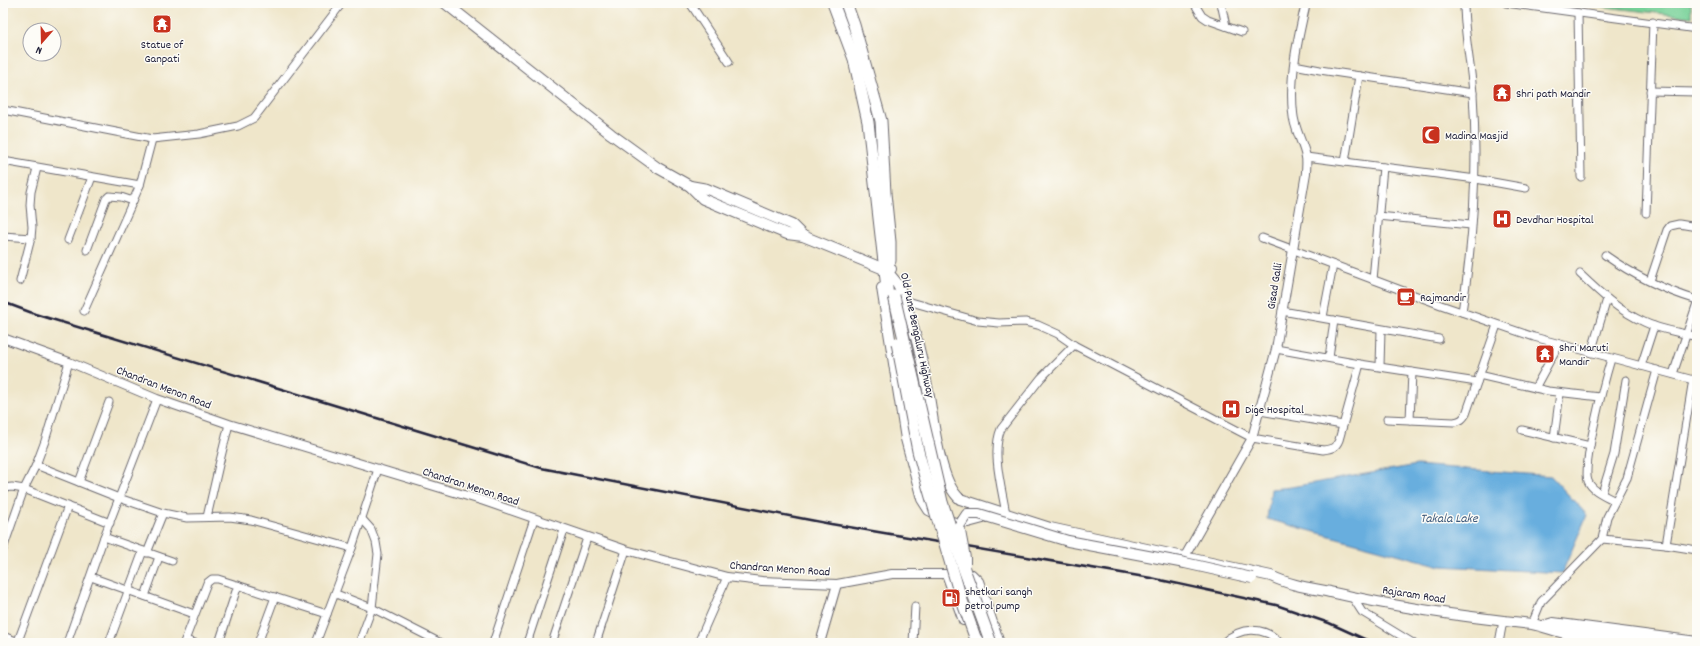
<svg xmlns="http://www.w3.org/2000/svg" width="1700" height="646" font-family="Dekko,sans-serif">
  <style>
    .green { fill: #77d198; stroke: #4c7a6a }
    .water { fill: #67aede; stroke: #44688c }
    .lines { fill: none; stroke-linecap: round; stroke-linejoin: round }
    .minor-casing { stroke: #6a676d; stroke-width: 9 }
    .tertiary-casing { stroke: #6a676d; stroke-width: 10 }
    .secondary-casing { stroke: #6a676d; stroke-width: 12 }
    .primary-casing { stroke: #6a676d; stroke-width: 13 }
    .minor { stroke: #fff; stroke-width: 7 }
    .tertiary { stroke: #fff; stroke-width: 8 }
    .secondary { stroke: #fff; stroke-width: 10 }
    .primary { stroke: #fff; stroke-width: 11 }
    .rail { stroke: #22223b; stroke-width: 2.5 }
    .secondary-bridge-casing { stroke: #6a676d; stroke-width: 12; stroke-linecap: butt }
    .primary-bridge-casing { stroke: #6a676d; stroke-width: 13; stroke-linecap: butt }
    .secondary-bridge { stroke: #fff; stroke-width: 10 }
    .primary-bridge { stroke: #fff; stroke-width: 11 }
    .labels { text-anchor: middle; stroke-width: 3; stroke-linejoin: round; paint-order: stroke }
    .poi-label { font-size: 12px; fill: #22223b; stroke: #fdfcf7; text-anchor: start }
    .street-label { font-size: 12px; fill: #22223b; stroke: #fdfcf7 }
    .water-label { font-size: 13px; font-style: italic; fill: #3e5a7c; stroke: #fdfcf7 }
  </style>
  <rect width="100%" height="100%" fill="#fdfcf7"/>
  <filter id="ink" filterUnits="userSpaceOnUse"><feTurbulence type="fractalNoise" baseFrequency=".025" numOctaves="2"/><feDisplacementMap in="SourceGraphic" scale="8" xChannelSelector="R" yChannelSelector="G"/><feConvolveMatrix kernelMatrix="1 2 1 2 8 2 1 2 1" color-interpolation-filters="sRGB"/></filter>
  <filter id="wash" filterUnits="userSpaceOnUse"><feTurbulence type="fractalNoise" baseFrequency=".012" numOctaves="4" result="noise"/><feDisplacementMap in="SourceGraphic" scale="16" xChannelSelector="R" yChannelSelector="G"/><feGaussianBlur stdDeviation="0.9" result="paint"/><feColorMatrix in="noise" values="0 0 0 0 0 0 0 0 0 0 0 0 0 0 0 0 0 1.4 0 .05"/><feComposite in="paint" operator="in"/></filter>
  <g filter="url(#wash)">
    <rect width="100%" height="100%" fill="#efe6ca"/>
    <polygon class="green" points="1588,3 1691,3 1691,17 1588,5"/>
    <g class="water">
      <polygon points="1542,3 1581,3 1581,9"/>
      <polygon points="1417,465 1551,476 1587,515 1562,573 1441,566 1267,519 1271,489 1291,487"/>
    </g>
  </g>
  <g filter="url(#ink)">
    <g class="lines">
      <defs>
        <g id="minor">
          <polyline points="690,3 729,62"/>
          <polyline points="1194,3 1202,16 1208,20 1242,32"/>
          <polyline points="1221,3 1226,26"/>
          <polyline points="1506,3 1697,29"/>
          <polyline points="1578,13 1581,177"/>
          <polyline points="1294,65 1320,70 1473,93"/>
          <polyline points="1650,91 1697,92"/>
          <polyline points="3,110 152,139 199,134 238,126 254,118 342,3"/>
          <polyline points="1306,157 1476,179 1526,188"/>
          <polyline points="3,161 140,185 152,139"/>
          <polyline points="1345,162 1359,76"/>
          <polyline points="1646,213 1653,22"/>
          <polyline points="1378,216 1471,225"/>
          <polyline points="1696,226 1697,215"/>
          <polyline points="3,236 31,238"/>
          <polyline points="1262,238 1441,305 1534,337 1697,381"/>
          <polyline points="68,240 92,177"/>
          <polyline points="87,250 106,199 109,196 121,197 133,201"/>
          <path d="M1605 255C1633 275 1664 290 1697 300"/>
          <path d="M1580 274C1600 293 1619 311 1644 322 1660 330 1680 332 1697 337"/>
          <polyline points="1373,280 1383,167"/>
          <polyline points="20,281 31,238 32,227 30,205 31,192 37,168"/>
          <polyline points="1650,281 1667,230 1670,226 1679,224 1697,227"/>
          <path d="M904 300 978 321 999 323 1025 322 1038 325 1058 334 1074 345 1252 438 1323 450C1331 449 1336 448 1339 440L1360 364"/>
          <polyline points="84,311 140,185"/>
          <polyline points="1282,311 1439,339"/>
          <path d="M1462 312C1473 242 1478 166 1473 94 1471 63 1464 34 1464 3"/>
          <polyline points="1323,317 1333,265"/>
          <polyline points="1276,349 1360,364 1477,382"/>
          <polyline points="1591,353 1607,299"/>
          <polyline points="1329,358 1334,320"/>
          <path d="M1611 359C1605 379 1582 465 1588 481 1592 491 1606 496 1615 501"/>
          <polyline points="1380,366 1381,330"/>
          <polyline points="1641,366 1654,326"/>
          <polyline points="1673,374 1697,303"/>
          <polyline points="1479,375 1548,391 1600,397"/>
          <polyline points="1535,388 1559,344"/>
          <polyline points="1260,411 1343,425"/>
          <path d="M1387 419 1454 422C1461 421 1463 419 1466 414L1497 325"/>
          <polyline points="1410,420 1412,372"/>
          <polyline points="1522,430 1590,446"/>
          <polyline points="1554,438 1560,393"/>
          <polyline points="36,465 119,498 163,513 187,518 230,517 251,520 352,548"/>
          <polyline points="79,482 109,402"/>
          <polyline points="3,488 12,487 24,489 110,523"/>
          <polyline points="1602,493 1614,454 1626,380"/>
          <path d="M1006 514C1002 489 991 452 1001 429L1041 378 1074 345"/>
          <polyline points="207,517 219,465 229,424"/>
          <polyline points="104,537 172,561"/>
          <polyline points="1602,539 1607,517 1627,478 1657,370"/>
          <polyline points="1666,545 1693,379"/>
          <polyline points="3,549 24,489 36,465 45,441 69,362"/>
          <polyline points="147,553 163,513"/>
          <polyline points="91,577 194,614"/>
          <polyline points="336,594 372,608 441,643"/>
          <polyline points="145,596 159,557"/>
          <polyline points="1353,598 1362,612 1413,643"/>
          <polyline points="1532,624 1541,602 1602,539 1666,545 1697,550"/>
          <polyline points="3,636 21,643"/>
          <polyline points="185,640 195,643"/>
          <polyline points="18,641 68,506"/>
          <polyline points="67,643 104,537 157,399"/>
          <polyline points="109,643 143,551"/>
          <polyline points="184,643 207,583 212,579 218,579 327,614"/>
          <polyline points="219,643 238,585"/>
          <polyline points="258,643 275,597"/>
          <polyline points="316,643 352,548 378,469"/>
          <polyline points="359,643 372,608 378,554 376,542 371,529 362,519"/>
          <polyline points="493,643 534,519"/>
          <polyline points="527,643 564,530"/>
          <polyline points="552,643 587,538"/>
          <polyline points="596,643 626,550"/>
          <polyline points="698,643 727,577"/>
          <polyline points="913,643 915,606"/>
          <path d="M1223 643C1239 627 1264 625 1280 643"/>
          <polyline points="1499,643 1503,621"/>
        </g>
        <g id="tertiary">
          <polyline points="3,338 69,362 157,399 229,424 484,501 626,550 727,577 762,581 837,584 892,574 972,574 979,581 1000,643"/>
          <path d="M1185 556 1252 438 1276 349 1306 173C1306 168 1307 162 1306 157 1303 142 1294 129 1293 113 1289 77 1298 38 1306 3"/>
          <polyline points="946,574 963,621"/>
          <polyline points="820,643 837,584"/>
        </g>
        <g id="secondary">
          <polyline points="445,3 611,134 658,168 690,186 703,199 787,234 803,236 884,269 891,269"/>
          <polyline points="690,186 707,189 792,225 803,236"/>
          <path d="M891 276C900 285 903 297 907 308 916 334 922 359 927 386 933 414 938 481 960 499L1050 528 1271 576C1289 585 1310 588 1330 592 1395 607 1465 617 1532 624 1544 626 1554 631 1565 633L1646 643"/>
          <polyline points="882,288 906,439 922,499 929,510 954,523 968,522 983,518 990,514"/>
          <polyline points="1543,626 1553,623 1697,642"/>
        </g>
        <g id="primary">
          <polyline points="833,3 854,59 868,122 888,297"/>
          <polyline points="846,3 854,25 881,121 885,193 890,242 890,261"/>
        </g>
      </defs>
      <use href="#minor" class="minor-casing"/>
      <use href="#tertiary" class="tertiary-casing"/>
      <use href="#secondary" class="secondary-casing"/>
      <use href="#primary" class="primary-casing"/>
      <use href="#minor" class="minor"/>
      <use href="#tertiary" class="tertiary"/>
      <use href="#secondary" class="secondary"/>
      <use href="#primary" class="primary"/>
      <polyline class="rail" points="3,302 35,314 541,468 831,524 1151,578 1276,605 1329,623 1373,643"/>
      <defs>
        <polyline id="secondary-bridge" points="965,564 965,558 959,526 967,514 979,514 1068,541 1185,563 1252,578"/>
        <g id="primary-bridge">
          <polyline points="894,296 942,502 964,569 991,643"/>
          <polyline points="897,343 918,451 926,480 960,595 975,637 979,643"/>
        </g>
      </defs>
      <use href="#secondary-bridge" class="secondary-bridge-casing"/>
      <use href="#primary-bridge" class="primary-bridge-casing"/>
      <use href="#secondary-bridge" class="secondary-bridge"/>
      <use href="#primary-bridge" class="primary-bridge"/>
    </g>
  </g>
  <defs>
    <symbol id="temple-square" viewBox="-11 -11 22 22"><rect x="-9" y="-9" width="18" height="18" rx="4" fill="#c8321e" stroke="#fdfcf7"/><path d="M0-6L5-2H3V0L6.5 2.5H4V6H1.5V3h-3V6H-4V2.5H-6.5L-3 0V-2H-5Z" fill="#fff"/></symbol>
    <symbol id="mosque-square" viewBox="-11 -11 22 22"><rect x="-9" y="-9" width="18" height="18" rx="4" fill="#c8321e" stroke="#fdfcf7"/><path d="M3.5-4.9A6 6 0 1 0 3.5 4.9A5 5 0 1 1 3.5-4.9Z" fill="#fff"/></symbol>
    <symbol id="hospital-square" viewBox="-11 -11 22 22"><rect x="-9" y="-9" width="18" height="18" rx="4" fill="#c8321e" stroke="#fdfcf7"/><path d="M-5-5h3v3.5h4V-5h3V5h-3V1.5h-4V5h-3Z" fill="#fff"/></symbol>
    <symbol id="cafe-square" viewBox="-11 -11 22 22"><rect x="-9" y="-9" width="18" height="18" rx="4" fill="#c8321e" stroke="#fdfcf7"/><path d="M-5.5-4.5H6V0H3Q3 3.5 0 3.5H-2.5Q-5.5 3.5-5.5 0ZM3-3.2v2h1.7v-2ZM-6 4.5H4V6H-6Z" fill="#fff"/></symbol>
    <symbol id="fuel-square" viewBox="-11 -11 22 22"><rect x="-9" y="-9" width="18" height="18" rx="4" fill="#c8321e" stroke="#fdfcf7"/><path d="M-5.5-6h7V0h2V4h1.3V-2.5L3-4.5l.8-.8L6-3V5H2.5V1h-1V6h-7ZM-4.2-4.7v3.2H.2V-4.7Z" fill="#fff"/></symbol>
  </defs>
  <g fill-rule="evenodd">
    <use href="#temple-square" x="151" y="13" width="22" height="22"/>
    <use href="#temple-square" x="1491" y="82" width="22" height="22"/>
    <use href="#mosque-square" x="1420" y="124" width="22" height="22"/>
    <use href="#hospital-square" x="1491" y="208" width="22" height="22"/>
    <use href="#cafe-square" x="1395" y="286" width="22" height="22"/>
    <use href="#temple-square" x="1534" y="343" width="22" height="22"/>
    <use href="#hospital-square" x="1220" y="398" width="22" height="22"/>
    <use href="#fuel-square" x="940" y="587" width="22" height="22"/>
  </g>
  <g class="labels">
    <g class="poi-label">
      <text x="162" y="48" text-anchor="middle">Statue of<tspan x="162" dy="14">Ganpati</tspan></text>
      <text x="1516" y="97">Shri path Mandir</text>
      <text x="1445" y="139">Madina Masjid</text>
      <text x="1516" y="223">Devdhar Hospital</text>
      <text x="1420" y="301">Rajmandir</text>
      <text x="1559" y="351">Shri Maruti<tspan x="1559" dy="14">Mandir</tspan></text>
      <text x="1245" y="413">Dige Hospital</text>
      <text x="965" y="595">shetkari sangh<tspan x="965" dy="14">petrol pump</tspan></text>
    </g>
    <g class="street-label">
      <text transform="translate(1274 286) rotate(-81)" y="4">Gisad Galli</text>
      <text transform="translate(918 335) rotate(78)" y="4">Old Pune Bengaluru Highway</text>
      <text transform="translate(164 387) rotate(21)" y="4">Chandran Menon Road</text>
      <text transform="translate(471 486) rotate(18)" y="4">Chandran Menon Road</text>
      <text transform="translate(780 568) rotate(4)" y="4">Chandran Menon Road</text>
      <text transform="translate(1414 594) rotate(9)" y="4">Rajaram Road</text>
    </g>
    <g class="water-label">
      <text x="1449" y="522">Takala Lake</text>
    </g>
  </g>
  <rect width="1700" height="646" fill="none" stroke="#fdfcf7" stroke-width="16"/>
  <g transform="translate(42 42) rotate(200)"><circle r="19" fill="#fdfcf7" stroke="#a5a5ac"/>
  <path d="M0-3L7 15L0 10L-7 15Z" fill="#c8321e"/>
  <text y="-6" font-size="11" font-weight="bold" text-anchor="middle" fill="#22223b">N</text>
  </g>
</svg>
